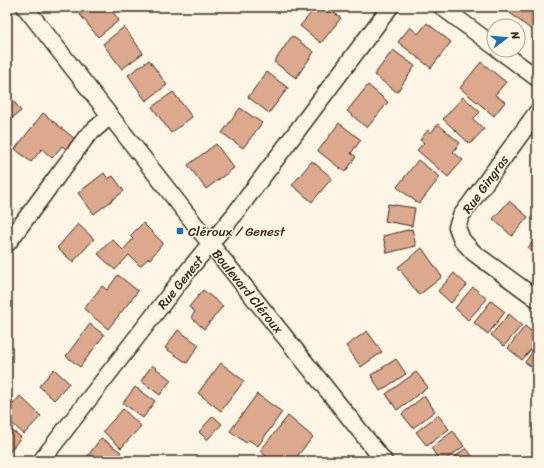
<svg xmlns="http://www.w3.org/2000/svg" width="544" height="468" font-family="Sriracha,sans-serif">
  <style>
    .building { fill: #dca98f; stroke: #3b2a1e }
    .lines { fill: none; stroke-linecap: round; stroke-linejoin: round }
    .minor-casing { stroke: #3b2a1e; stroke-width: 19 }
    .minor { stroke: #fcf5e5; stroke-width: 16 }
    .poi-dot { fill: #1f6fb2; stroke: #fcf5e5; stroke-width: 1.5 }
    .labels { text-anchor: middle; stroke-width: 3; stroke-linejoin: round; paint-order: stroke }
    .street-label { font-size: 13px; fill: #3b2a1e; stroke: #fcf5e5 }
    .poi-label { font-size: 13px; fill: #3b2a1e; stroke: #fcf5e5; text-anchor: start }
  </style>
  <rect width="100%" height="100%" fill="#fcf5e5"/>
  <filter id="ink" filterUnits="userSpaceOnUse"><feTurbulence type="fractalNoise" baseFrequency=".025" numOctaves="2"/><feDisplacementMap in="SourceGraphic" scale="8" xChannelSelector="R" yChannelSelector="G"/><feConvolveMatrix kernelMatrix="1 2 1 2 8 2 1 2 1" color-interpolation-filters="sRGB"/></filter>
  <g filter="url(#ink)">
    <g class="building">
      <polygon points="84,7 109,7 119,20 98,37 78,12"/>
      <polygon points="316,7 327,7 341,18 321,43 300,26"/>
      <polygon points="514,7 537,7 537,28 534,32 510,13"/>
      <polygon points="427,23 451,42 431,68 398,42 410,27 418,34"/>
      <polygon points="124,27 143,53 122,69 103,44"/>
      <polygon points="292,36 314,52 296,78 274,62"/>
      <polygon points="393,50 415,66 397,92 374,75"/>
      <polygon points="149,60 167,85 146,101 128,75"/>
      <polygon points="481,62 506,82 495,95 505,102 494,116 460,88"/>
      <polygon points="267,72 288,88 269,113 248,97"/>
      <polygon points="368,85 388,102 367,128 347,111"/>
      <polygon points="7,92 21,111 7,122"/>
      <polygon points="173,92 192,117 171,133 152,107"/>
      <polygon points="463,97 480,112 473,119 484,129 470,144 443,119"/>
      <polygon points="240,108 262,123 243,148 222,133"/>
      <polygon points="43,113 75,139 66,149 62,146 52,158 42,149 31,162 15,149"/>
      <polygon points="339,123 361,140 351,153 356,157 345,172 318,151"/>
      <polygon points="438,124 460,143 453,152 463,160 448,177 417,150 424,143 420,140 428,130 431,133"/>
      <polygon points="216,144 234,168 206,189 188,165"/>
      <polygon points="418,160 440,177 419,204 397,187"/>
      <polygon points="312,161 332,178 312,202 292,185"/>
      <polygon points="104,173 108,179 113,176 124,191 94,214 78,193"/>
      <polygon points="509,201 528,217 512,236 493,219"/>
      <polygon points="388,204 415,208 412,226 385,221"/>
      <polygon points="143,223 163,243 150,259 149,258 140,266 129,255 115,270 98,254 112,239 123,250 133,239 130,236"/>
      <polygon points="78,224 94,239 73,262 57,248"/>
      <polygon points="412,229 416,246 387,253 383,236"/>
      <polygon points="537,235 537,255 528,248"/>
      <polygon points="422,248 442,277 419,295 398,267"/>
      <polygon points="454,273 467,285 451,303 438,291"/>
      <polygon points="118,275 138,291 108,329 84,309 102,286 107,290"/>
      <polygon points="473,287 487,299 468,320 455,308"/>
      <polygon points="203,290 223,306 204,329 191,317 195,312 189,307"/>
      <polygon points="491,301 505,312 488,334 474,323"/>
      <polygon points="509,314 522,325 504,346 491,335"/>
      <polygon points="90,324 104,335 80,367 66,356"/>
      <polygon points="525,326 537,336 537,342 522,360 508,348"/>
      <polygon points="178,330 199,345 187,363 165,348"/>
      <polygon points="367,331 382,352 361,367 346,346"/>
      <polygon points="537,346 537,371 525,362"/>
      <polygon points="396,359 406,374 380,391 371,375"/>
      <polygon points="221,363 244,381 221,411 198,393"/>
      <polygon points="152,365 171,380 160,395 141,381"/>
      <polygon points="54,369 69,383 54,400 39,386"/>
      <polygon points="416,372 428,387 397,410 386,394"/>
      <polygon points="135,387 155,401 143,418 123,403"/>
      <polygon points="257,394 282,412 258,446 249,440 246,443 230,431"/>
      <polygon points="20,396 41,416 24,434 7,419 7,411"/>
      <polygon points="424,396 435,411 413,428 402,414"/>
      <polygon points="123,409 141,426 121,448 103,431"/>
      <polygon points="438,415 449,429 427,446 416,432"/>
      <polygon points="213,416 222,424 207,440 199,432"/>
      <polygon points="288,416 313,437 293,461 272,461 260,451"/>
      <polygon points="7,427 21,437 7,455"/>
      <polygon points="453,431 464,446 444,461 440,461 431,448"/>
      <polygon points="101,438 121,452 115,461 84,461"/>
      <polygon points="466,448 476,461 450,461"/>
      <polygon points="317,457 322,461 314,461"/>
    </g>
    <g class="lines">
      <defs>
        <g id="minor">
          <polyline points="25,7 197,227 384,461"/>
          <polyline points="442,7 494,46"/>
          <polyline points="499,50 537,78"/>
          <polyline points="537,112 461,216 457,227 462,240 474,253 537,299"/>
          <polyline points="7,244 87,136 110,116"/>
          <polyline points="41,461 191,267 234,215 390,7"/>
        </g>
      </defs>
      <use href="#minor" class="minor-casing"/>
      <use href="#minor" class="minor"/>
    </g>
  </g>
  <rect class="poi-dot" x="176" y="227" width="8" height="8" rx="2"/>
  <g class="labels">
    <g class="street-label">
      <text transform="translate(485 184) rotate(-54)" y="5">Rue Gingras</text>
      <text transform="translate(180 282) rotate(-51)" y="5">Rue Genest</text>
      <text transform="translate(248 291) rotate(51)" y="5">Boulevard Cléroux</text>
    </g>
    <g class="poi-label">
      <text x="188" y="236">Cléroux / Genest</text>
    </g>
  </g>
  <rect width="544" height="468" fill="none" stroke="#fcf5e5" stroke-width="24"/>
  <rect x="12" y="12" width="520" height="444" fill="none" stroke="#3b2a1e" stroke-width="1.5" filter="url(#ink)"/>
  <g transform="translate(506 38) rotate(74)"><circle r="19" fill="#fcf5e5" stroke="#afa495"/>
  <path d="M0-3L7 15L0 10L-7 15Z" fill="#1f6fb2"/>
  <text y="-6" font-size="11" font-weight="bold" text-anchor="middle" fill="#3b2a1e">N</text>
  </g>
</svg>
